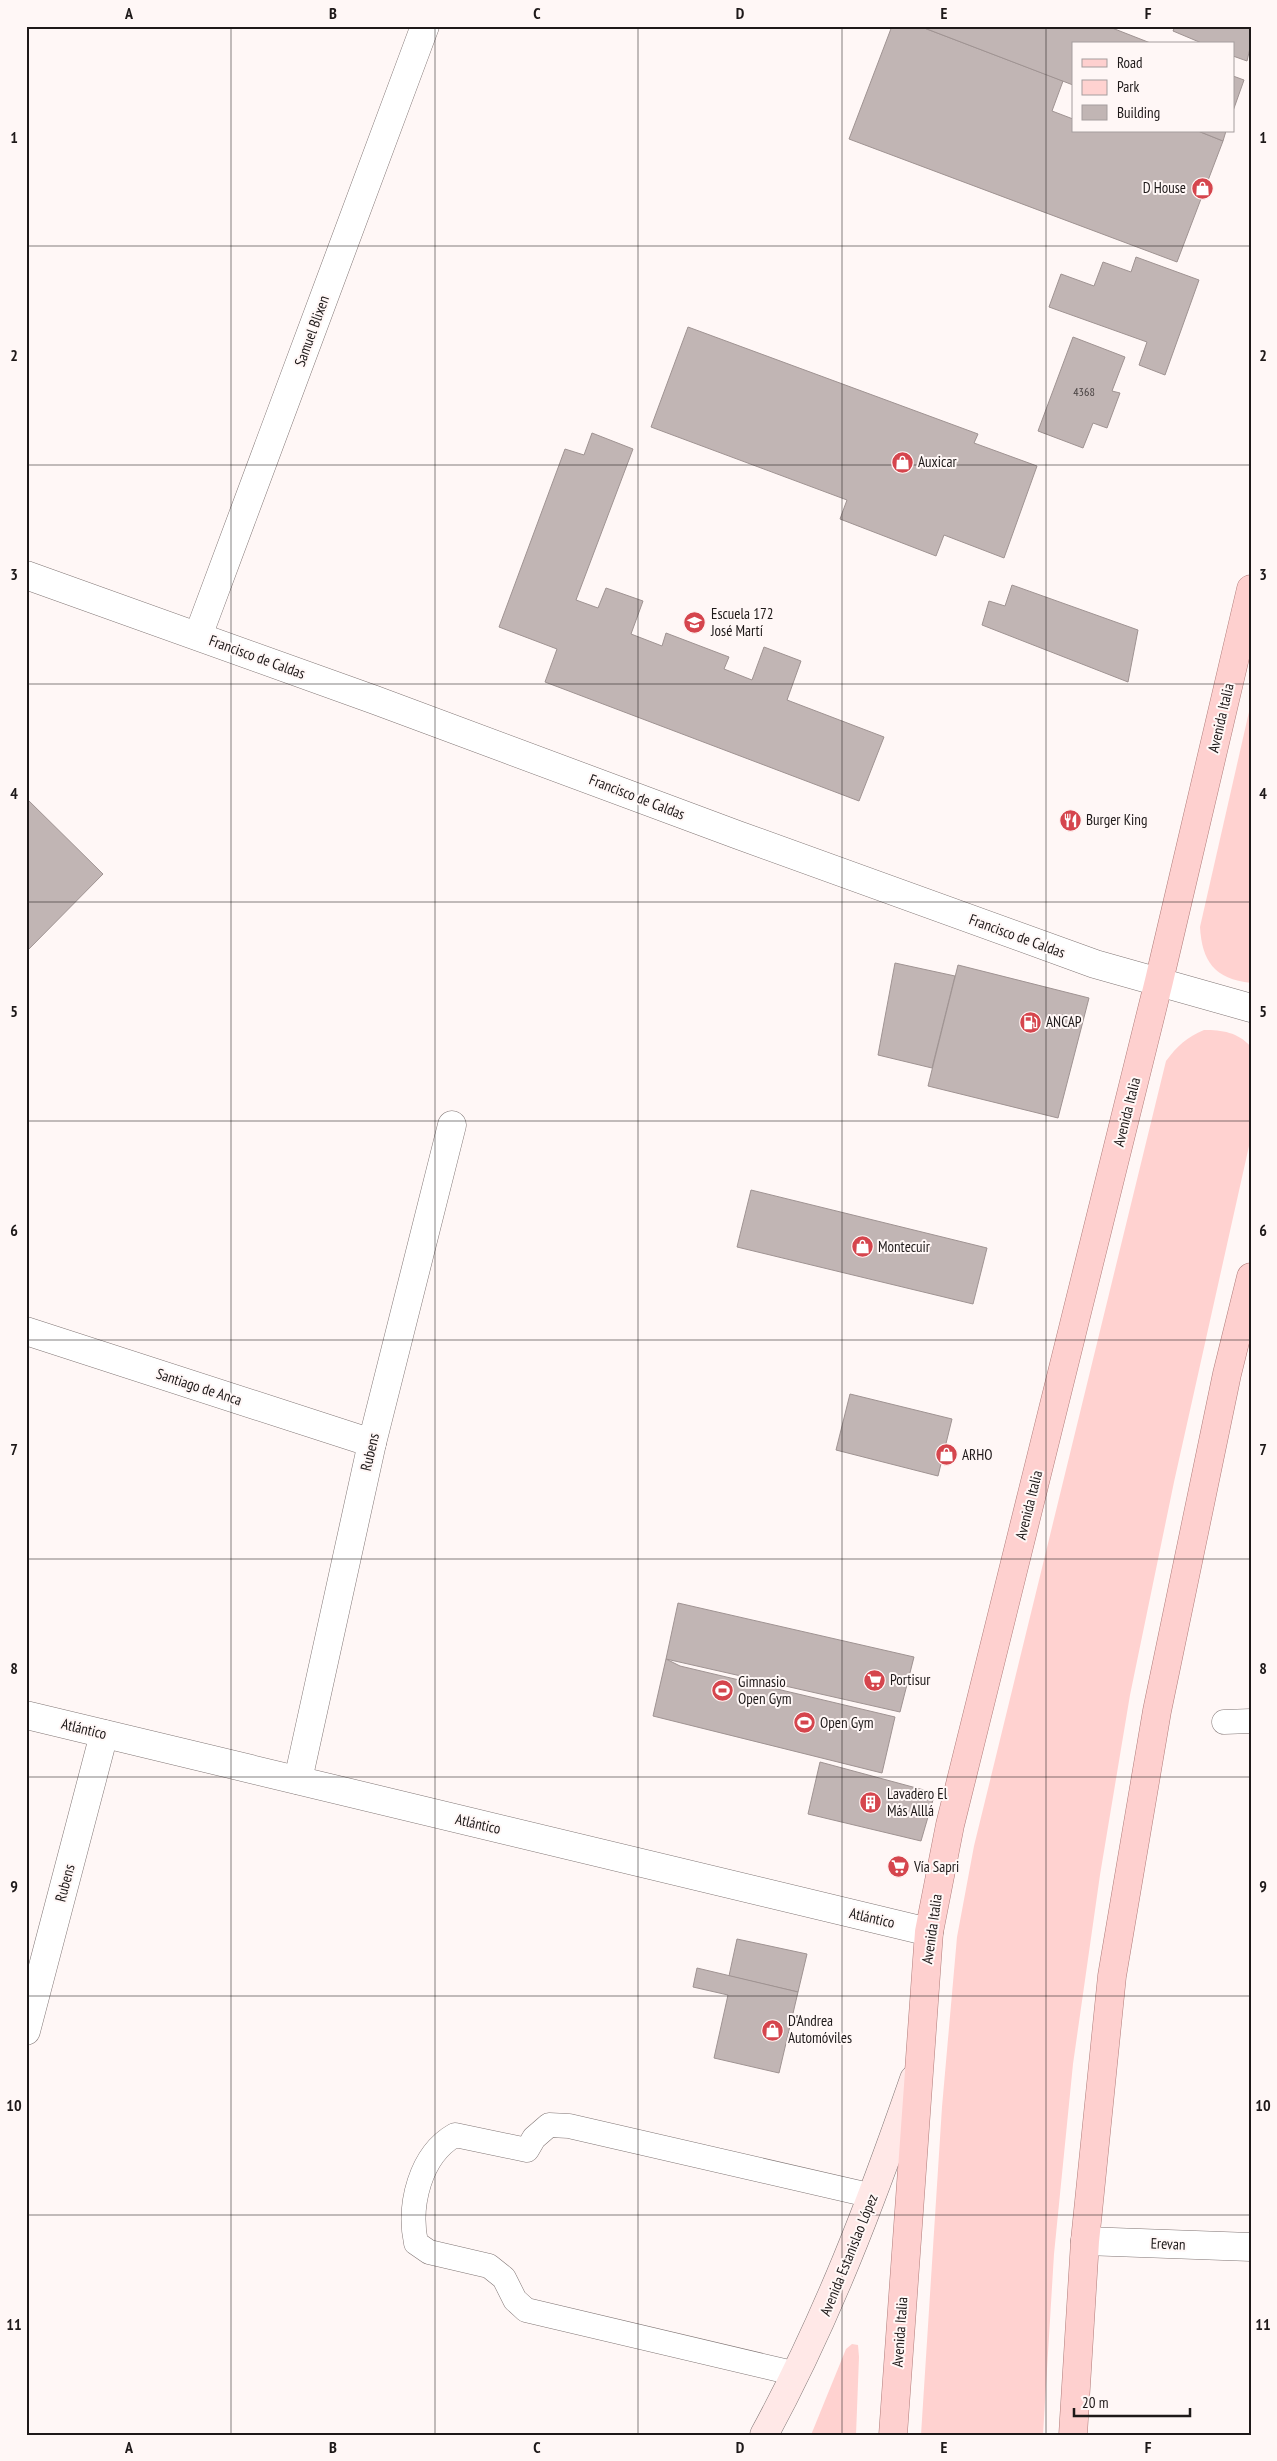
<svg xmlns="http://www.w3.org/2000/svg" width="1277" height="2461" font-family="'PT Sans Narrow',sans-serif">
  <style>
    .green { fill: #ffd2d0 }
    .building { fill: #c1b5b4; stroke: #9f9392 }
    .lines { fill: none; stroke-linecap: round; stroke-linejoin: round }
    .lane-casing { stroke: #817675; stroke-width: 25 }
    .street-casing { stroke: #817675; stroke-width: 29 }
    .secondary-casing { stroke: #817675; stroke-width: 29 }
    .primary-casing { stroke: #b07c7a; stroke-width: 29 }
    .lane { stroke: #fff; stroke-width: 24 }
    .street { stroke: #fff; stroke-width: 28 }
    .secondary { stroke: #ffe8e7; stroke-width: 28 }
    .primary { stroke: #fed0cf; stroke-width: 28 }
    .grid { fill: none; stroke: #1e1919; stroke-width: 1; stroke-opacity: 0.55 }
    .labels { text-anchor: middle; stroke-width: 4; stroke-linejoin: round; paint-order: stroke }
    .number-label { font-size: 12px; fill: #474040 }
    .poi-label { font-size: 15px; fill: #1e1919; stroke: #fff7f6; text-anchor: start }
    .street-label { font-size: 15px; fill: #1e1919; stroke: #fff7f6 }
    .neatline { fill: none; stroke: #1e1919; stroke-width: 2 }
    .grid-label { font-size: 16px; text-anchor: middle; font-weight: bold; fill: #1e1919 }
  </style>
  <rect width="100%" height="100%" fill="#fff7f6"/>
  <g class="green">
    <path d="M1251 703V983C1214 979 1202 961 1200 927Z"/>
    <path d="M1204 1030C1222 1030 1238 1032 1251 1047V1137L1174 1482 1130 1695 1100 1875 1073 2064 1054 2254 1043 2435H921L942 2107 957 1937 974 1846 1166 1061C1177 1046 1187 1037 1204 1030Z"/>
    <polygon points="852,2344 858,2345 859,2357 856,2435 811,2435 846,2349"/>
  </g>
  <g class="building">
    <polygon points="892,26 919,26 1063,81 1052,111 1073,119 1073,131 1198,131 1223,141 1177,262 849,139"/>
    <polygon points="919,26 1107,26 1153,44 1073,44 1073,85"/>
    <polygon points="1175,26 1251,26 1251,44 1247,61 1233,56 1233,44 1204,44 1173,31"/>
    <polygon points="1233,76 1244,80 1233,111"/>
    <polygon points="1198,131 1226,131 1223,141"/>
    <polygon points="1136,257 1199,280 1165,375 1139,365 1147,342 1049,307 1061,274 1094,286 1103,262 1131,272"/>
    <polygon points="688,327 978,434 974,443 1037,466 1004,558 944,535 936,556 840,519 847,500 651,427"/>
    <polygon points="1073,337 1125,357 1112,391 1120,393 1107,428 1093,423 1083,448 1038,431"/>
    <polygon points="592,433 633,449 576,600 598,608 606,588 643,601 631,634 662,646 666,633 729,657 724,669 752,680 764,647 801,661 787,700 884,737 859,801 545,682 557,649 499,627 565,449 584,455"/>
    <polygon points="1012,585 1138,630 1128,682 982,625 989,601 1005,606"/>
    <polygon points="26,798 103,874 26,952"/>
    <polygon points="895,963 955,976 932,1068 878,1055"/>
    <polygon points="958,965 1089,998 1058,1118 928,1086"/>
    <polygon points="751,1190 987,1248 973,1304 737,1247"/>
    <polygon points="850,1394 952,1419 938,1476 836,1450"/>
    <polygon points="678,1603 914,1657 900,1712 666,1659"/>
    <polygon points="666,1659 680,1666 895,1717 882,1773 653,1716"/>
    <polygon points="820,1762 935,1793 921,1841 808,1814"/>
    <polygon points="737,1939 807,1954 798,1992 729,1976"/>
    <polygon points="697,1968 798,1992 779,2073 714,2058 728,1995 693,1987"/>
  </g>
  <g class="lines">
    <defs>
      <g id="lane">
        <polyline points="1224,1722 1251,1721"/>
        <path d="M797 2374 526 2310 515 2300 504 2278 489 2266 429 2252 416 2243C408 2205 420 2155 455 2135L527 2150 534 2138 549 2125 569 2126 873 2196"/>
      </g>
      <g id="street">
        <polyline points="26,575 375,700 738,835 1095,964 1251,1008"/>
        <polyline points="198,636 425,26"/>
        <polyline points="26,1331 372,1443"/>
        <polyline points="26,1715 929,1932"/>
        <polyline points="298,1780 372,1443 452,1125"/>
        <polyline points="26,2031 104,1734"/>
        <polyline points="1085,2241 1251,2247"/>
      </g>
      <path id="secondary" d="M764 2435C827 2319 871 2203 914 2079"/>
      <g id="primary">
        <polyline points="893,2435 929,1932 950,1825 1159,981 1251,589"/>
        <polyline points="1073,2435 1085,2241 1112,1976 1157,1711 1227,1374 1251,1277"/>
      </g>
    </defs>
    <use href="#lane" class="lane-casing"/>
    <use href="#street" class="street-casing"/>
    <use href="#secondary" class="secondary-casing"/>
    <use href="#primary" class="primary-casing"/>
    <use href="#lane" class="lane"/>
    <use href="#street" class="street"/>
    <use href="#secondary" class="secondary"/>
    <use href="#primary" class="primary"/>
  </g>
  <path class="grid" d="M231 26V2435M435 26V2435M638 26V2435M842 26V2435M1046 26V2435M26 246H1251M26 465H1251M26 684H1251M26 902H1251M26 1121H1251M26 1340H1251M26 1559H1251M26 1777H1251M26 1996H1251M26 2215H1251"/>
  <defs>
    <symbol id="shop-disc" viewBox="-11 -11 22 22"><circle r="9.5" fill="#d5454d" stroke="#fff7f6"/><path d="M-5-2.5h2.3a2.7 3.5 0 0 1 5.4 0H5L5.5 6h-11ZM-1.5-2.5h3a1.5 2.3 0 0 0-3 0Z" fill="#fff"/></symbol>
    <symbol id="school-disc" viewBox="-11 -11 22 22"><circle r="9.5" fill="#d5454d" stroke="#fff7f6"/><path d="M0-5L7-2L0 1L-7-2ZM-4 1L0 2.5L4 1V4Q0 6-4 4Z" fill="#fff"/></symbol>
    <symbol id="restaurant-disc" viewBox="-11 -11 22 22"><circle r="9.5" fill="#d5454d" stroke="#fff7f6"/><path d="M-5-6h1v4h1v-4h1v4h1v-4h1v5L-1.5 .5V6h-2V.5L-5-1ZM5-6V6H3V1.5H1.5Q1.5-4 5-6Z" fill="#fff"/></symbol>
    <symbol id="fuel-disc" viewBox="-11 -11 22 22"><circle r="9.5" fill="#d5454d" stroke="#fff7f6"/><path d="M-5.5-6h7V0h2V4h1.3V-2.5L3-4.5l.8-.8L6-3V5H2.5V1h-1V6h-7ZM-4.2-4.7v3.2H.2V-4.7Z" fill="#fff"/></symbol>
    <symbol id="supermarket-disc" viewBox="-11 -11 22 22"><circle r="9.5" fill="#d5454d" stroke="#fff7f6"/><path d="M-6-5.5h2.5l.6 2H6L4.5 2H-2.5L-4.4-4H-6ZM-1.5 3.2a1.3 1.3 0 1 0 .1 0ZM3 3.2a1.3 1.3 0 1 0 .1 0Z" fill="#fff"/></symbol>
    <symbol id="stadium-disc" viewBox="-11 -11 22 22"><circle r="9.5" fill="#d5454d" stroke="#fff7f6"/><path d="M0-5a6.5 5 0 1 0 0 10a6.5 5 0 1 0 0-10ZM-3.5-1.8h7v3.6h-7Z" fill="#fff"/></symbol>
    <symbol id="building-disc" viewBox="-11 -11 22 22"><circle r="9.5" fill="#d5454d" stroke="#fff7f6"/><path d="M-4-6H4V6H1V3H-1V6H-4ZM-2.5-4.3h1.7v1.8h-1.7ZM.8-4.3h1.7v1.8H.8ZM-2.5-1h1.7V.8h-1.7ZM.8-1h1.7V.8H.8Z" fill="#fff"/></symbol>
  </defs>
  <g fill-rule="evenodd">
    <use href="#shop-disc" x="1190" y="176" width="25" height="25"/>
    <use href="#shop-disc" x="890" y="450" width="25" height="25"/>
    <use href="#school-disc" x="682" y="610" width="25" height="25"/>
    <use href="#restaurant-disc" x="1058" y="808" width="25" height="25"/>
    <use href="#fuel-disc" x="1018" y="1010" width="25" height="25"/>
    <use href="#shop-disc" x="850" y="1234" width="25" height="25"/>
    <use href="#shop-disc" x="934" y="1442" width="25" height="25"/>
    <use href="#supermarket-disc" x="862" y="1668" width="25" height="25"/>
    <use href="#stadium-disc" x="710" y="1678" width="25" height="25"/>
    <use href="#stadium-disc" x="792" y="1710" width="25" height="25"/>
    <use href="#building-disc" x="858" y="1790" width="25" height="25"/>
    <use href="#supermarket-disc" x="886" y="1854" width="25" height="25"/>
    <use href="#shop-disc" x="760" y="2018" width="25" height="25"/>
  </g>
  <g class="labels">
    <g class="number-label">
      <text x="1084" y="396">4368</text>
    </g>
    <g class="poi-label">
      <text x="1186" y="193" text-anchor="end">D House</text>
      <text x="918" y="467">Auxicar</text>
      <text x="711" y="619">Escuela 172<tspan x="711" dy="17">José Martí</tspan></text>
      <text x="1086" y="825">Burger King</text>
      <text x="1046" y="1027">ANCAP</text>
      <text x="878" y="1252">Montecuir</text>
      <text x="962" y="1460">ARHO</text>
      <text x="890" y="1685">Portisur</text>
      <text x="738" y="1687">Gimnasio<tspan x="738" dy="17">Open Gym</tspan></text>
      <text x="820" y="1728">Open Gym</text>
      <text x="887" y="1799">Lavadero El<tspan x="887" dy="17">Más Alllá</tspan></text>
      <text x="914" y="1872">Vía Sapri</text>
      <text x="788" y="2026">D'Andrea<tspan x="788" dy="17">Automóviles</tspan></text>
    </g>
    <g class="street-label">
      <text transform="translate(312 331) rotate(-70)" y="5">Samuel Blixen</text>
      <text transform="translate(257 657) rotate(20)" y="5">Francisco de Caldas</text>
      <text transform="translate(1221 718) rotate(-77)" y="5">Avenida Italia</text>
      <text transform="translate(637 797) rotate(21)" y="5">Francisco de Caldas</text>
      <text transform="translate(1017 936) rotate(20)" y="5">Francisco de Caldas</text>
      <text transform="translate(1127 1112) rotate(-76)" y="5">Avenida Italia</text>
      <text transform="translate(199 1387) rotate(18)" y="5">Santiago de Anca</text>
      <text transform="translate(370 1452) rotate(-77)" y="5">Rubens</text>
      <text transform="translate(1029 1505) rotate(-76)" y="5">Avenida Italia</text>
      <text transform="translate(84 1729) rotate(14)" y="5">Atlántico</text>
      <text transform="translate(478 1824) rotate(13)" y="5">Atlántico</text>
      <text transform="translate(65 1883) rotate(-75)" y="5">Rubens</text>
      <text transform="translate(872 1918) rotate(13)" y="5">Atlántico</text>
      <text transform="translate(932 1929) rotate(-82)" y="5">Avenida Italia</text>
      <text transform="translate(1168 2244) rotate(2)" y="5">Erevan</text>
      <text transform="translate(849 2255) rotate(-68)" y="5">Avenida Estanislao López</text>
      <text transform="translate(900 2332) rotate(-86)" y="5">Avenida Italia</text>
    </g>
  </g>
  <rect width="1277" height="2461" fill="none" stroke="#fff7f6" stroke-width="55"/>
  <rect x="1072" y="42" width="162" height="90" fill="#fff7f6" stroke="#a59e9e"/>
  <rect x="1082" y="59" width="25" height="8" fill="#fed0cf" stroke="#a59e9e"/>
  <text x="1117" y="68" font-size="15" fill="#1e1919">Road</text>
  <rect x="1082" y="80" width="25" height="15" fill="#ffd2d0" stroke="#a59e9e"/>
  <text x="1117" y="92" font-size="15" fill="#1e1919">Park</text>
  <rect x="1082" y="105" width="25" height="15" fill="#c1b5b4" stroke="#a59e9e"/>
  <text x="1117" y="118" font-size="15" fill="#1e1919">Building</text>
  <path d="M1074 2408v8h116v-8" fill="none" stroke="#1e1919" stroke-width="2.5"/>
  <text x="1082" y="2408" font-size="15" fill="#1e1919" stroke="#fff7f6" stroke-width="4" paint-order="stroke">20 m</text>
  <rect x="28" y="28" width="1222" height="2406" class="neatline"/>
  <g class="grid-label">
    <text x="129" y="19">A</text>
    <text x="333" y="19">B</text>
    <text x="537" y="19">C</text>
    <text x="740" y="19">D</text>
    <text x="944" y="19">E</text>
    <text x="1148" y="19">F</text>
    <text x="14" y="143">1</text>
    <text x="1263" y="143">1</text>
    <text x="14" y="361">2</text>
    <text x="1263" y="361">2</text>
    <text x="14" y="580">3</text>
    <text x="1263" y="580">3</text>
    <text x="14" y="799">4</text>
    <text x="1263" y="799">4</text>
    <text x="14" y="1017">5</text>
    <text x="1263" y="1017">5</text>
    <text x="14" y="1236">6</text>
    <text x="1263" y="1236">6</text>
    <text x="14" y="1455">7</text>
    <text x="1263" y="1455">7</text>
    <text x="14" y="1674">8</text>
    <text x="1263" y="1674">8</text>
    <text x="14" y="1892">9</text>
    <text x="1263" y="1892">9</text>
    <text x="14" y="2111">10</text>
    <text x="1263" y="2111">10</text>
    <text x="14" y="2330">11</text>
    <text x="1263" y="2330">11</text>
    <text x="129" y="2453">A</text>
    <text x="333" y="2453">B</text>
    <text x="537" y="2453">C</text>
    <text x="740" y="2453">D</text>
    <text x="944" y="2453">E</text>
    <text x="1148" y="2453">F</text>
  </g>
</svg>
